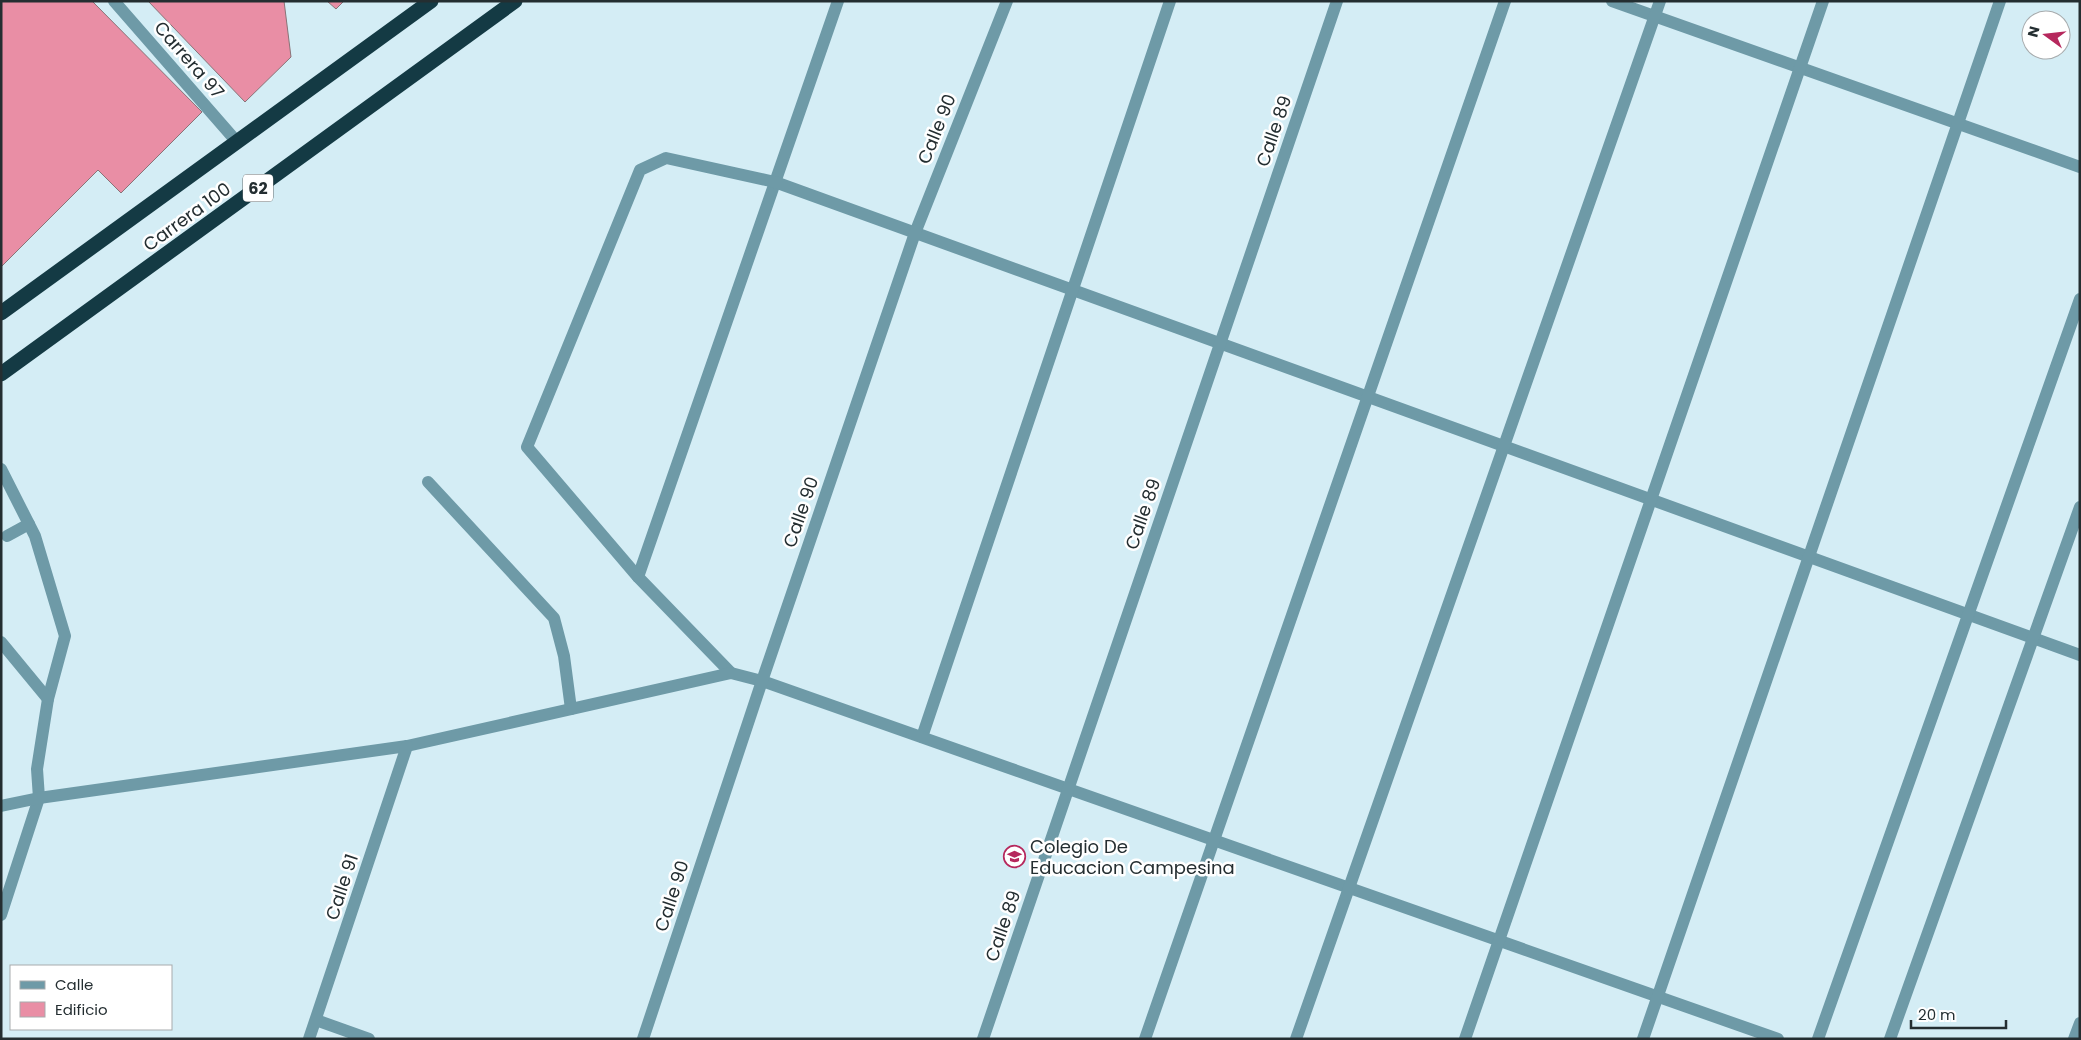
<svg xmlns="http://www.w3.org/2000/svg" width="2081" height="1040" font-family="Poppins,sans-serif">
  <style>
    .building { fill: #e98ea5; stroke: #897377 }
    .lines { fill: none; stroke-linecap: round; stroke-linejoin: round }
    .minor { stroke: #6e9aa7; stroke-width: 12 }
    .highway { stroke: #143a44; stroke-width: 15 }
    .labels { text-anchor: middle; stroke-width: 5; stroke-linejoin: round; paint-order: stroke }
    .shield { fill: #fff; stroke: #666d6f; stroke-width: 1 }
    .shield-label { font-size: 16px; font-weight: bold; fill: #242e31 }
    .street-label { font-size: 18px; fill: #242e31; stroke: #fff }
    .poi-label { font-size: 18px; fill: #242e31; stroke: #fff; text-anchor: start }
  </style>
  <rect width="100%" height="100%" fill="#d4edf5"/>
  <g class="building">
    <polygon points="1,1 92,1 202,112 121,193 98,170 1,267"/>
    <polygon points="148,1 284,1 291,57 245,102"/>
    <polygon points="327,1 344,1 336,9"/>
  </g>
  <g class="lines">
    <g class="minor">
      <polyline points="114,1 237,142"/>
      <polyline points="1612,1 2080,167"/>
      <polyline points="1,469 35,536 65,636 48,699 37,769 39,798 1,915"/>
      <polyline points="428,482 554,618 564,656 571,709"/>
      <polyline points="7,536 29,524"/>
      <polyline points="638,577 838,1"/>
      <polyline points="1,642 48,699"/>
      <polyline points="731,673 638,577 527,447 640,170 666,158 775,182 2080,655"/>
      <polyline points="922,737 1170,1"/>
      <polyline points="1,806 39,798 407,746 731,673 762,681 1778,1039"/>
      <polyline points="316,1020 369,1039"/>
      <polyline points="309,1039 407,746"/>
      <polyline points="643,1039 762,681 915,233 1007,1"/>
      <polyline points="983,1039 1337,1"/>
      <polyline points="1145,1039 1505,1"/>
      <polyline points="1296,1039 1660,1"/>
      <polyline points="1465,1039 1823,1"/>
      <polyline points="1643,1039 2000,1"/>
      <polyline points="1818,1039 2080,299"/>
      <polyline points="1890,1039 2080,507"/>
      <polyline points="2074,1039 2080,1023"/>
    </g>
    <g class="highway">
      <polyline points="1,313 431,1"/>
      <polyline points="1,374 515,1"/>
    </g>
  </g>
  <defs>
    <symbol id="school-ring" viewBox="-11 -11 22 22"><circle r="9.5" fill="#fff" stroke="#b6285d" stroke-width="1.5"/><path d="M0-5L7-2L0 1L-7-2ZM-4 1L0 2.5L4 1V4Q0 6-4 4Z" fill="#b6285d"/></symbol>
  </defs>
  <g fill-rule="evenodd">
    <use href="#school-ring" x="1002" y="844" width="25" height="25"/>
  </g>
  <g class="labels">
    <rect class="shield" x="243" y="174.5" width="30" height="27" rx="4"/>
    <g class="shield-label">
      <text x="258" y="194">62</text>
    </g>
    <g class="street-label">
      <text transform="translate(189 60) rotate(49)" y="6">Carrera 97</text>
      <text transform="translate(937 129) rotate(-68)" y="6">Calle 90</text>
      <text transform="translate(1274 131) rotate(-71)" y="6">Calle 89</text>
      <text transform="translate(187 217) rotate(-36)" y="6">Carrera 100</text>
      <text transform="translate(801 512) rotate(-71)" y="6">Calle 90</text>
      <text transform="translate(1143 514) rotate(-71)" y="6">Calle 89</text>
      <text transform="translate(342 887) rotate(-72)" y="6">Calle 91</text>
      <text transform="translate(672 896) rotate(-72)" y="6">Calle 90</text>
      <text transform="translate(1003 926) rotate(-71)" y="6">Calle 89</text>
    </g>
    <g class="poi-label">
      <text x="1030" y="853">Colegio De<tspan x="1030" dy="21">Educacion Campesina</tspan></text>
    </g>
  </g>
  <rect width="2081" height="1040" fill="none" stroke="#242e31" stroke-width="5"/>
  <rect x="10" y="965" width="162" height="65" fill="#ffffff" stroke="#a7abad"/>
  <rect x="20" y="981" width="25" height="8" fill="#6e9aa7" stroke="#a7abad"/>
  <text x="55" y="990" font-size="15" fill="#242e31">Calle</text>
  <rect x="20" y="1002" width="25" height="15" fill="#e98ea5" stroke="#a7abad"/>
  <text x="55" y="1015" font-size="15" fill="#242e31">Edificio</text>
  <g transform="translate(2046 35) rotate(285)"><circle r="24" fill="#ffffff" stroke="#a7abad"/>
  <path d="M0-4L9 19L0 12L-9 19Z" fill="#b6285d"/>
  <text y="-8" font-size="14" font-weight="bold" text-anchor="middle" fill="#242e31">N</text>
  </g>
  <path d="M1911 1020v8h95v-8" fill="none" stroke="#242e31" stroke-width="2.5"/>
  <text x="1918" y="1020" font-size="15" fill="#242e31" stroke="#ffffff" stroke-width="4" paint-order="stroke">20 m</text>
</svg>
